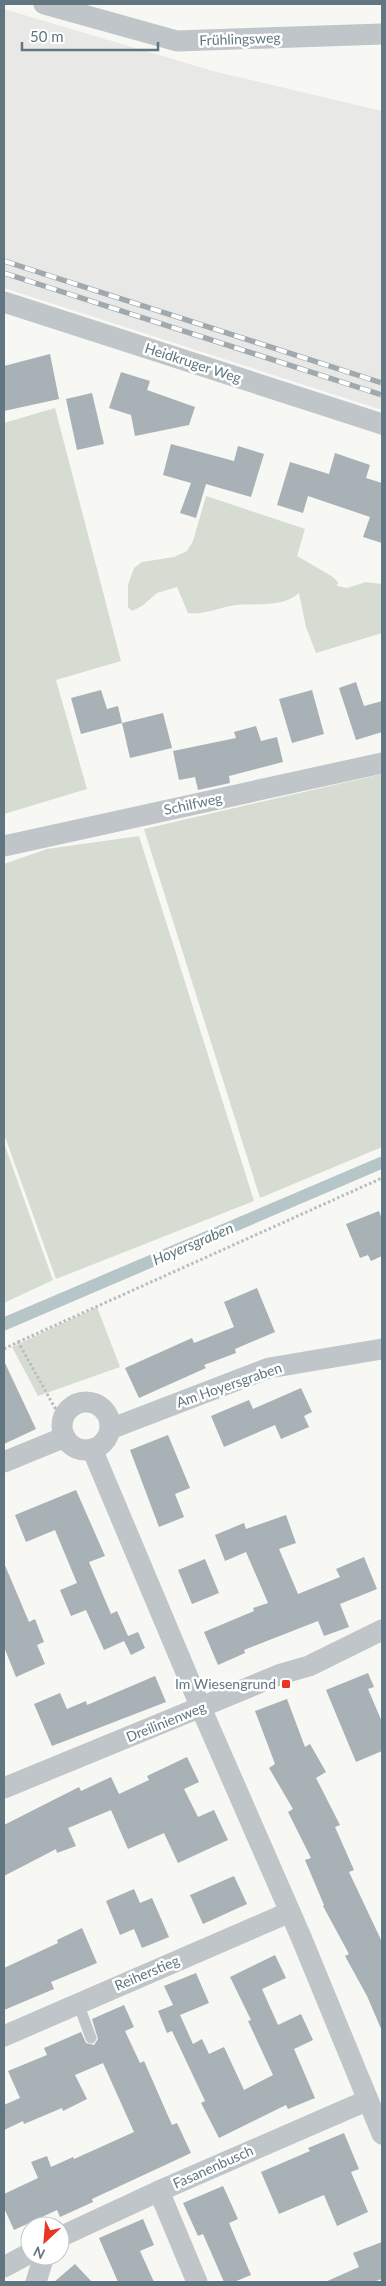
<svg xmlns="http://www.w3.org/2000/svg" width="386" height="2286" font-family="Lato,sans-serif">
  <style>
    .built { fill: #e8e8e7 }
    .green { fill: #d7dcd2 }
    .water { fill: #b6c6c8 }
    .building { fill: #a7b1b6 }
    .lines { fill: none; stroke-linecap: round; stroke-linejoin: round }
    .path { stroke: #b9bdbf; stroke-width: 3; stroke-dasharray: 2.5 2.5; stroke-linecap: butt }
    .service { stroke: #bfc5c8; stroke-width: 11 }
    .minor { stroke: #bfc5c8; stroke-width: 21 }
    .rail-casing { stroke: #a0a9ae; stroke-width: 5.5 }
    .rail { stroke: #fff; stroke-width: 4; stroke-dasharray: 11; stroke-linecap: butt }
    .poi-dot { fill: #e93521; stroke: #fff; stroke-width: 2 }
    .labels { text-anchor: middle; stroke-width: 5; stroke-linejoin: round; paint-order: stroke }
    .street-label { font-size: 14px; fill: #617680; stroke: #fff }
    .poi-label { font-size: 14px; fill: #617680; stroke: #fff; text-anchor: end }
    .water-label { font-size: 15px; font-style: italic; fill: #5b767b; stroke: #fff }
  </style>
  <rect width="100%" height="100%" fill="#f7f7f3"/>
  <polygon class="built" points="4,9 213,71 382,111 382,410 4,288"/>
  <g class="green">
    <polygon points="55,408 121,661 56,680 87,789 4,814 4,423"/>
    <path d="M206 496 305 529 297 556 333 577 338 582 337 586 347 588 366 582 382 584V633L316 653 306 627 299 593C282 609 251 602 230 606 216 609 203 615 188 613L177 587 157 593 142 606 132 611 128 607V585L134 568 142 562 174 557 187 551 193 541Z"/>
    <polygon points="382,774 382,1147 260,1198 144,829"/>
    <polygon points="139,836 254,1201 56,1279 4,1134 4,864 47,849"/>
    <polygon points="4,1143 53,1280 4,1303"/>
    <polygon points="97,1307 120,1367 38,1396 12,1347"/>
  </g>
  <polygon class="water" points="382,1156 382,1169 4,1331 4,1317"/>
  <g class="building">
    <polygon points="50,354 59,399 4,411 4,366"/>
    <polygon points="121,372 150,381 147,390 195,407 189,425 135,436 131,415 109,408"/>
    <polygon points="92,393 104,444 77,450 66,399"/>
    <polygon points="171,444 234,461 238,446 264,454 251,497 206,484 196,518 180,513 191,483 163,475"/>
    <polygon points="335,453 370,465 366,478 382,483 382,543 363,537 370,517 308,496 303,513 277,505 290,462 329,474"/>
    <polygon points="356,682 364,706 382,701 382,732 356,740 339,688"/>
    <polygon points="101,690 107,709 118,706 122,723 81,734 71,698"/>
    <polygon points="312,690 324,734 292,743 279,699"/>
    <polygon points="163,713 172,748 130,758 122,723"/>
    <polygon points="256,726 261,741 277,737 283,762 229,776 230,783 198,790 195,777 179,780 173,751 236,738 234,732"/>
    <polygon points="379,1211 382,1219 382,1256 371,1261 368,1255 360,1258 346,1224"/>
    <polygon points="257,1288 275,1332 235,1349 236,1353 204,1365 206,1368 139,1398 125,1368 192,1338 194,1343 234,1327 224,1302"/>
    <polygon points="4,1361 36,1429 4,1444"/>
    <polygon points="301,1388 312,1412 304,1416 309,1427 281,1439 275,1425 224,1447 211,1416 249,1400 253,1409"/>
    <polygon points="168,1435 190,1488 175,1494 184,1517 159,1527 130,1450"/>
    <polygon points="76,1490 105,1556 89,1562 111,1614 117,1611 128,1636 138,1632 145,1648 131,1655 124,1641 104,1650 86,1610 71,1616 60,1590 77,1583 55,1530 26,1542 15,1515"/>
    <polygon points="286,1515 296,1543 279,1549 298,1594 340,1577 336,1569 364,1557 377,1589 340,1604 349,1627 324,1636 318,1621 244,1650 245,1653 218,1665 204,1632 254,1611 253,1608 268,1603 246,1552 225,1561 215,1535 244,1523 246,1529"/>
    <polygon points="205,1559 219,1593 192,1604 178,1570"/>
    <polygon points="4,1563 29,1622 35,1619 44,1642 37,1645 45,1664 16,1677 4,1647"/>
    <polygon points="368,1673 374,1687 368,1689 382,1722 382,1751 356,1762 326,1690"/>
    <polygon points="155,1676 166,1702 52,1746 34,1704 60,1693 67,1709 86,1701 87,1705"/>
    <polygon points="287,1699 305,1747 310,1744 326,1772 316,1778 340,1825 335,1827 354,1870 349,1872 382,1942 382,2031 367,1996 345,1956 349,1954 323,1906 324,1905 305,1860 311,1858 288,1812 293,1809 269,1768 275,1764 255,1711"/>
    <polygon points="187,1757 199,1782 184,1789 198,1817 214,1810 228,1840 178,1863 164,1833 128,1849 111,1810 68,1828 76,1846 57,1853 56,1849 4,1876 4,1825 79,1787 81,1791 111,1777 119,1794 149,1780 147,1776"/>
    <polygon points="234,1876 247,1904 203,1924 190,1895"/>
    <polygon points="134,1889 140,1903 152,1898 169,1937 142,1948 134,1929 120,1935 106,1901"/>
    <polygon points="82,1928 97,1963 51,1982 54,1989 4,2010 4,1968 58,1943 57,1940"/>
    <polygon points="275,1955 286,1978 262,1989 278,2025 301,2014 313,2040 294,2049 315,2098 288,2109 286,2105 219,2138 201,2103 205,2101 172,2031 167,2033 158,2011 173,2005 164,1986 196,1973 209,2003 180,2015 193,2044 202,2039 209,2054 224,2047 244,2090 273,2075 248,2021 251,2020 230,1977"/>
    <polygon points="124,2005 134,2027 125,2031 140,2063 144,2061 172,2125 177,2123 191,2153 92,2199 93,2202 60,2217 57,2210 14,2230 4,2208 4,2194 38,2178 31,2162 47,2156 51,2167 73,2157 74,2159 134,2132 103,2063 75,2075 87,2099 63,2111 62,2108 24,2124 23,2121 4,2130 4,2105 20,2098 8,2071 47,2055 44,2048 81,2032 86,2043 94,2045 98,2039 92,2019"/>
    <polygon points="344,2133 359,2169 351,2172 368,2212 337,2226 324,2195 279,2214 261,2172 310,2151 308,2148"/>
    <polygon points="223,2186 238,2219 229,2223 251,2275 234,2282 224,2282 203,2234 198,2236 183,2203"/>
    <polygon points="143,2219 154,2245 140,2251 154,2282 118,2282 99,2238"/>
    <polygon points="382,2242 382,2279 373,2282 325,2282 359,2267 353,2253"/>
    <polygon points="75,2264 92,2282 54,2282"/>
  </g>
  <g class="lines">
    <g class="path">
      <polyline points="18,1342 382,1178"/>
      <polyline points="4,1349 18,1342 55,1408 65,1415"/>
    </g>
    <polyline class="service" points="78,2003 91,2038"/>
    <g class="minor">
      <polyline points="44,4 177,41 382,34"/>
      <polyline points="4,302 382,424"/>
      <polyline points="4,846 382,763"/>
      <circle cx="86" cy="1426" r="24"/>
      <polyline points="110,1429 269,1368 382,1349"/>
      <polyline points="92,1449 201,1708 301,1937 382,2134"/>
      <polyline points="4,1462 65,1437"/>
      <polyline points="4,1788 281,1674 309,1666 382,1630"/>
      <polyline points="4,2036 290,1912"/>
      <polyline points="159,2191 197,2282"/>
      <polyline points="60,2237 159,2191 368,2100"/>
      <polyline points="4,2267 30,2253"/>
      <polyline points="36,2282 44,2256"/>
    </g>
    <defs>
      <g id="rail">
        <polyline points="4,261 382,383"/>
        <polyline points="4,273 382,395"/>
      </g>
    </defs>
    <use href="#rail" class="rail-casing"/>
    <use href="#rail" class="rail"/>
  </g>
  <rect class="poi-dot" x="281" y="1679" width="10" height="10" rx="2.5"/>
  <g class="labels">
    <g class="street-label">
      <text transform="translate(240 39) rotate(-2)" y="5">Frühlingsweg</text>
      <text transform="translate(193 363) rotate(18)" y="5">Heidkruger Weg</text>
      <text transform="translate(193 804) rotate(-12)" y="5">Schilfweg</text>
      <text transform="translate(229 1385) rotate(-19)" y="5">Am Hoyersgraben</text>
      <text transform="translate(166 1722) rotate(-22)" y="5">Dreilinienweg</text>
      <text transform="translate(147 1973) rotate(-23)" y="5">Reiherstieg</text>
      <text transform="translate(213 2167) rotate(-24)" y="5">Fasanenbusch</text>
    </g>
    <g class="poi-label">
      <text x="276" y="1689">Im Wiesengrund</text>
    </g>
    <g class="water-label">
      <text transform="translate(193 1244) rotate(-23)" y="5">Hoyersgraben</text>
    </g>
  </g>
  <rect width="386" height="2286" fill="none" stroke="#617680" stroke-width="10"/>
  <g transform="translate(45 2241) rotate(206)"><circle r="24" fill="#ffffff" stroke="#c0c8cc"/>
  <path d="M0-4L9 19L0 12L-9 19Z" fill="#e93521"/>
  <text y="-8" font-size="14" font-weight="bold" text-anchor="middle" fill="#617680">N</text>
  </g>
  <path d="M22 42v8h136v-8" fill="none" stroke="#617680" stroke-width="2.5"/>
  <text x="30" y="42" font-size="15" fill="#617680" stroke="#ffffff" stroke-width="4" paint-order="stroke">50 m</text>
</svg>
